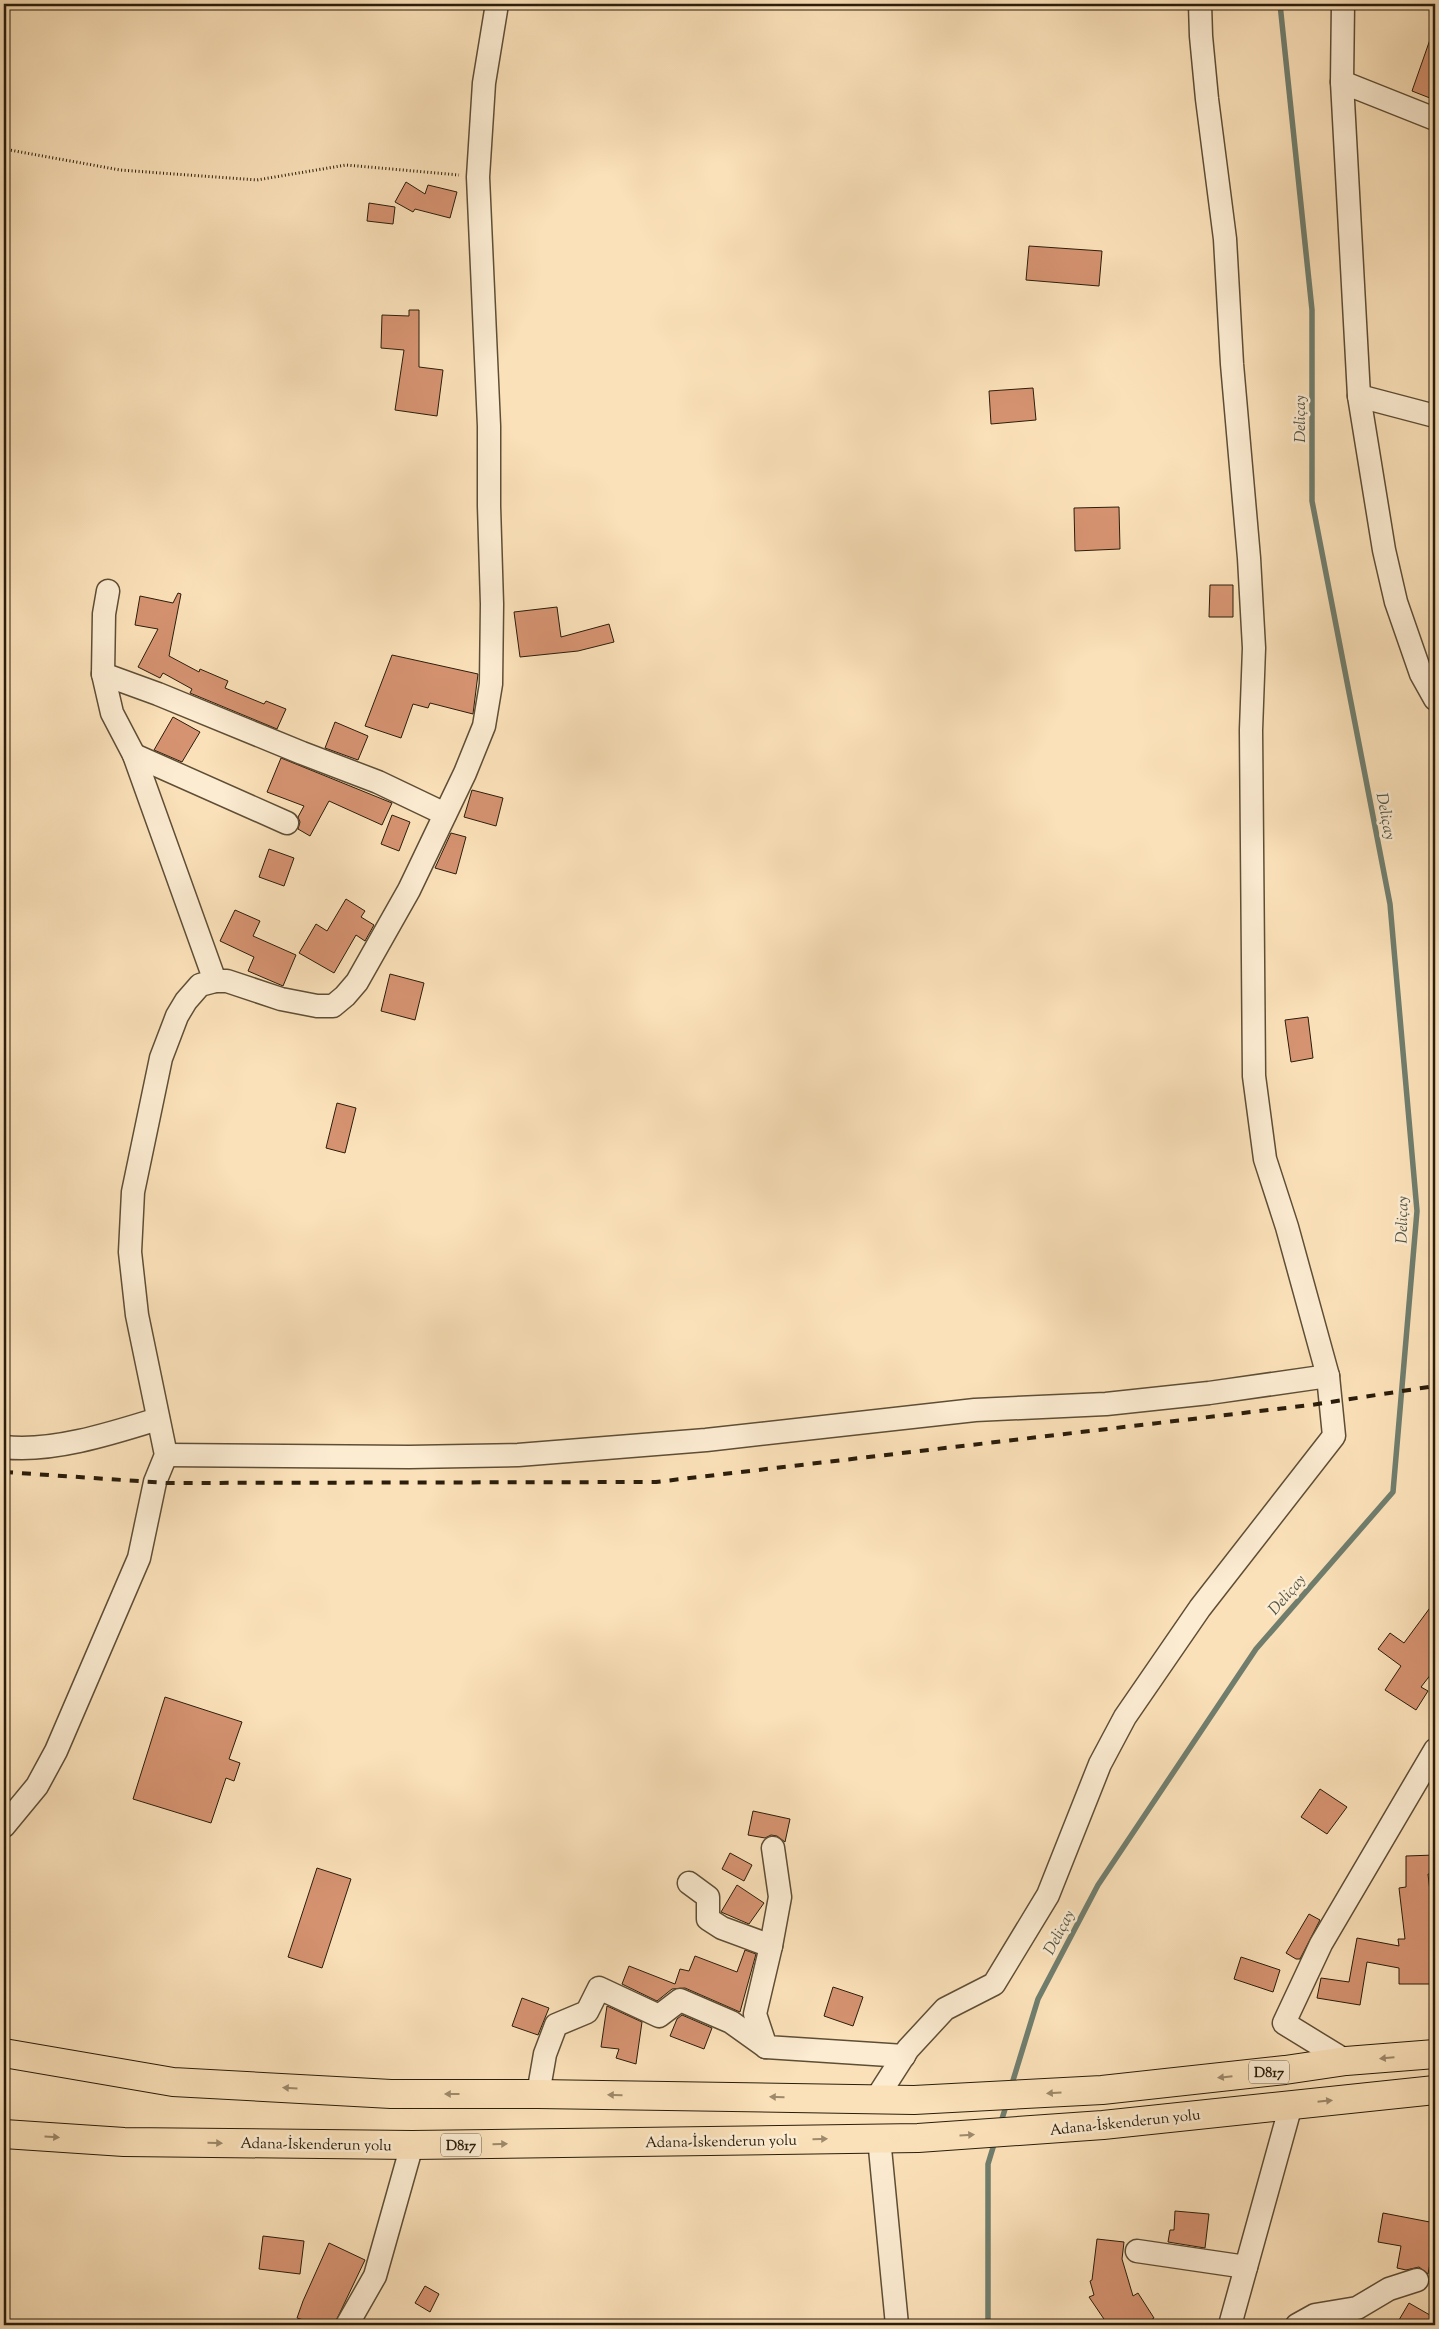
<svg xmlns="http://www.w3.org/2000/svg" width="1439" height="2329" font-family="'Sorts Mill Goudy',serif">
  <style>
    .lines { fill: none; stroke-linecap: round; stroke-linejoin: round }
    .stream { stroke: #707e6e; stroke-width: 5.5 }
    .building { fill: #d69371; stroke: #2a1d0b }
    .minor-casing { stroke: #5e4e36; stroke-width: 25 }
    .trunk-casing { stroke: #2a1d0b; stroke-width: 30 }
    .path { stroke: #2a1d0b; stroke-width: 3; stroke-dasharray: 1 2.5; stroke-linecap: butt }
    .minor { stroke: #fcecd2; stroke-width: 22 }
    .trunk { stroke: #fbe1b9; stroke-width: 28 }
    .rail { stroke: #2a1d0b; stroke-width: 4; stroke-dasharray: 9 9; stroke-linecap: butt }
    .oneway { fill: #9d896b }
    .labels { text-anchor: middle; stroke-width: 5; stroke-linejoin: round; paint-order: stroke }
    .shield { fill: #fcecd2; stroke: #695b47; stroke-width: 1 }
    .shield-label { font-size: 14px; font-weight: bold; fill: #2a1d0b }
    .street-label { font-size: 15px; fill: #2a1d0b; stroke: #fcecd2 }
    .water-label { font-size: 16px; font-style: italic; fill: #535545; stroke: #fcecd2 }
  </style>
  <rect width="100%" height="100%" fill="#fbe1b9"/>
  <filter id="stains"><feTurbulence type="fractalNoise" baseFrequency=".004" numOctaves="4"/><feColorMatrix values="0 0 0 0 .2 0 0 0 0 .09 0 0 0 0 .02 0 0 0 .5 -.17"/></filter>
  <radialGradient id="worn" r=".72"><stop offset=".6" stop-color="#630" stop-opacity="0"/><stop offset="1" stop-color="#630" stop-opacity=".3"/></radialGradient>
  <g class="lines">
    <g class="stream">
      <polyline points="1011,2087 1038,1999 1098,1885 1256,1649 1393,1492 1417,1211 1390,904 1312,501 1312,310 1280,4"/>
      <polyline points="1000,2125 1007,2103"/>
      <polyline points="988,2325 988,2164 995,2141"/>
    </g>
  </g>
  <g class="building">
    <polygon points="1433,31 1435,32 1435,100 1412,91"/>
    <polygon points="406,182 425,194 428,185 457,192 450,218 415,209 413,212 395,202"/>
    <polygon points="369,203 395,207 393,224 367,221"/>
    <polygon points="1029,246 1102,251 1099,286 1026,280"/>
    <polygon points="409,310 419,310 419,367 443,370 437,416 395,410 404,350 381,348 382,315 409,316"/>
    <polygon points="1033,388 1036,420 991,424 989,391"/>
    <polygon points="1119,507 1120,549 1075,551 1074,508"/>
    <polygon points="1210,585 1233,585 1233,617 1209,617"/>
    <polygon points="178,593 181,594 169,656 199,672 200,669 228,681 225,688 264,704 266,701 286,709 277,729 190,693 192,689 163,673 160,678 138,667 158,629 135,625 140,596 173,603"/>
    <polygon points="557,607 561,637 609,624 614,642 578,651 520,657 514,612"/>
    <polygon points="392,655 478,674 473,714 430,703 428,708 413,704 401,738 365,726"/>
    <polygon points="173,717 200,732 182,762 154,750"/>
    <polygon points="335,722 368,736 358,760 325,748"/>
    <polygon points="281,758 392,803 382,825 329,801 310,836 298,829 300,822 298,817 304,806 267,792"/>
    <polygon points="472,790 503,798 496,826 464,817"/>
    <polygon points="392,815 410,822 399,851 381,844"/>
    <polygon points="451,833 466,837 456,874 435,868"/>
    <polygon points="269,849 294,858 284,886 259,877"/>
    <polygon points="346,899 365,911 361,917 374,925 365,941 356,935 334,973 299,953 316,924 327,931"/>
    <polygon points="235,910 260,921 253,936 296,955 283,986 248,971 254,957 220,941"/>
    <polygon points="390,974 424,983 415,1020 381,1011"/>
    <polygon points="1308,1017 1313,1058 1291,1062 1285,1020"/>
    <polygon points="337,1103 356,1108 345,1153 326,1148"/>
    <polygon points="1435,1601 1435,1669 1421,1687 1428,1691 1416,1710 1385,1690 1401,1666 1378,1649 1390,1633 1404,1643"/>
    <polygon points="165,1697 242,1722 229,1759 240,1763 234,1781 226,1778 211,1823 133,1799"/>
    <polygon points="1320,1789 1347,1807 1327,1834 1301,1817"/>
    <polygon points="753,1811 790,1819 785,1842 777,1836 771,1835 765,1838 748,1835"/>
    <polygon points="730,1853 752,1865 744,1881 722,1869"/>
    <polygon points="1435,1855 1435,1874 1428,1874 1433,1919 1435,1918 1435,1984 1399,1984 1399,1968 1367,1962 1360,2005 1317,1998 1321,1978 1349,1982 1357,1938 1399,1946 1398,1939 1405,1939 1399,1888 1406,1887 1406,1856"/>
    <polygon points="317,1868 351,1879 322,1968 288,1957"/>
    <polygon points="737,1885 764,1903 749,1924 721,1912"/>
    <polygon points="1309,1914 1320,1920 1300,1959 1296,1959 1286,1953"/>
    <polygon points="745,1950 756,1954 740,2012 685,1988 672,1989 657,2001 622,1984 629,1966 675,1984 680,1969 689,1971 695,1956 737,1972"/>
    <polygon points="1241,1957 1280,1970 1273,1992 1234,1979"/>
    <polygon points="833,1987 863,1997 853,2026 824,2016"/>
    <polygon points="522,1998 549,2008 538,2035 512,2026"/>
    <polygon points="607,2006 642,2022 636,2064 616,2058 619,2049 601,2047"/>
    <polygon points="682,2015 712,2028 704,2049 670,2036 677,2019"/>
    <polygon points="1175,2211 1209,2214 1205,2248 1168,2242 1170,2230 1174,2230"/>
    <polygon points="1383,2213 1435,2223 1435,2236 1428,2274 1419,2267 1406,2270 1397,2268 1401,2246 1378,2242"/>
    <polygon points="263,2236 304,2241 300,2274 259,2269"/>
    <polygon points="1097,2239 1124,2242 1122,2259 1133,2296 1138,2293 1154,2318 1143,2325 1108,2325 1089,2297 1094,2295 1090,2281 1092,2280"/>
    <polygon points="329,2243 365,2260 334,2325 320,2325 297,2318 303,2301"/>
    <polygon points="425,2286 439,2294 430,2312 415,2303"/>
    <polygon points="1409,2303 1435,2318 1435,2325 1396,2325"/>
  </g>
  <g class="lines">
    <defs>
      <g id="minor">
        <polyline points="1342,82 1343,4"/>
        <polyline points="1435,119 1342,82 1359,396 1384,550 1396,602 1421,674 1435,699"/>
        <polyline points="1359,396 1435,416"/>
        <polyline points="108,591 104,614 103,674 112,713 134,755 215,981"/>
        <polyline points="103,674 158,694 302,753 378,782 445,814"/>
        <polyline points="134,755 287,823"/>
        <path d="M4 1447C51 1453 113 1433 158 1419"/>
        <polyline points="166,1455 409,1457 518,1455 706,1440 975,1410 1106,1404 1209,1393 1328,1376"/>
        <polyline points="4,1826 37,1786 56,1751 139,1558 155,1482 166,1455 137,1315 130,1252 133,1192 161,1058 177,1016 186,1001 200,985 215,981 227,981 281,999 317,1006 333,1006 345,996 357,982 409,890 465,773 484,726 491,684 492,604 489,506 489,426 478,177 484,83 497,4"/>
        <polyline points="773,1848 780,1897 771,1946 755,2014 766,2047 904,2056"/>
        <polyline points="689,1883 708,1897 708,1919 722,1928 771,1946"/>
        <polyline points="1346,2061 1284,2023 1321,1944 1435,1750"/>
        <polyline points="538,2094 545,2054 556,2025 587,2012 599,1988 659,2016 680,2000 731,2022 766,2047"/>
        <polyline points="876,2099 908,2049 945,2009 994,1984 1048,1895 1100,1764 1125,1717 1200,1608 1334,1436 1328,1376 1287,1227 1265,1159 1254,1076 1251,730 1254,648 1249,558 1232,364 1225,239 1207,99 1201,36 1200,4"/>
        <polyline points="879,2138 897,2325"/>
        <polyline points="1137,2251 1246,2267"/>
        <polyline points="347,2325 375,2276 412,2145"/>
        <polyline points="1230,2325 1291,2105"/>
        <polyline points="1297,2325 1315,2315 1357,2308 1389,2289 1417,2280"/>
      </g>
      <g id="trunk">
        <polyline points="4,2053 173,2082 391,2094 538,2094 914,2100 1102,2090 1285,2070 1346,2061 1435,2054"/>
        <polyline points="4,2134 124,2142 412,2145 918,2138 1103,2125 1435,2090"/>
      </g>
    </defs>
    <use href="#minor" class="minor-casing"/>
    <use href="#trunk" class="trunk-casing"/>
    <polyline class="path" points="4,149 120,170 257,180 346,165 459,175"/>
    <use href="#minor" class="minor"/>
    <use href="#trunk" class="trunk"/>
    <polyline class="rail" points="4,1472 167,1483 656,1482 1311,1405 1435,1386"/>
  </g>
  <defs><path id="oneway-solid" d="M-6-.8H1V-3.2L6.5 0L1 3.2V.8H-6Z" transform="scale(1.25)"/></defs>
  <g class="oneway">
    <use href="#oneway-solid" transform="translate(1387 2058) rotate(175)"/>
    <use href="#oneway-solid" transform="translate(1225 2077) rotate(174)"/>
    <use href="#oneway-solid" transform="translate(290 2088) rotate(-177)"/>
    <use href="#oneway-solid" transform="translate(1054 2093) rotate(176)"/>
    <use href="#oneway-solid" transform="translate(452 2094) rotate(180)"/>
    <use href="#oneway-solid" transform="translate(615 2095) rotate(-179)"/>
    <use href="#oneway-solid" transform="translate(777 2097) rotate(-179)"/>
    <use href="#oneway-solid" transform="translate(1325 2101) rotate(-6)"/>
    <use href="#oneway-solid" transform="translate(967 2135) rotate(-3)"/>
    <use href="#oneway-solid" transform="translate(52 2137) rotate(3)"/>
    <use href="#oneway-solid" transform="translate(820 2139) rotate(-1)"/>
    <use href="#oneway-solid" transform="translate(215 2143) rotate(1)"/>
    <use href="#oneway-solid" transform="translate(500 2144) rotate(-1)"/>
  </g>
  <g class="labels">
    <g class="shield">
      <rect x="1249" y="2060.5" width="40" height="23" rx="4"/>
      <rect x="441" y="2133.5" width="40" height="23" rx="4"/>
    </g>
    <g class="shield-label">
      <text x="1269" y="2077">D817</text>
      <text x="461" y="2150">D817</text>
    </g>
    <g class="street-label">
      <text transform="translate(1125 2122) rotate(-6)" y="5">Adana-İskenderun yolu</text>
      <text transform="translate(721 2141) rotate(-1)" y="5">Adana-İskenderun yolu</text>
      <text transform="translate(316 2144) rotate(1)" y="5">Adana-İskenderun yolu</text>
    </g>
    <g class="water-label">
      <text transform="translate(1299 419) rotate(-90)" y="6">Deliçay</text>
      <text transform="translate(1387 816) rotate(79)" y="6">Deliçay</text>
      <text transform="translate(1401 1220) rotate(-89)" y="6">Deliçay</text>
      <text transform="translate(1286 1594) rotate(-49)" y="6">Deliçay</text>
      <text transform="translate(1058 1932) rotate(-62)" y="6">Deliçay</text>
    </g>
  </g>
  <rect width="1439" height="2329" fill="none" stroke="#fbe1b9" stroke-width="20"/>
  <rect x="5" y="5" width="1429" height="2319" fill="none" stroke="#2a1d0b" stroke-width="2.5"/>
  <rect x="10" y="10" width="1419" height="2309" fill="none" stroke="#2a1d0b"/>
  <rect width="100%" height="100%" filter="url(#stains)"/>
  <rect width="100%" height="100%" fill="url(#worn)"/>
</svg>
